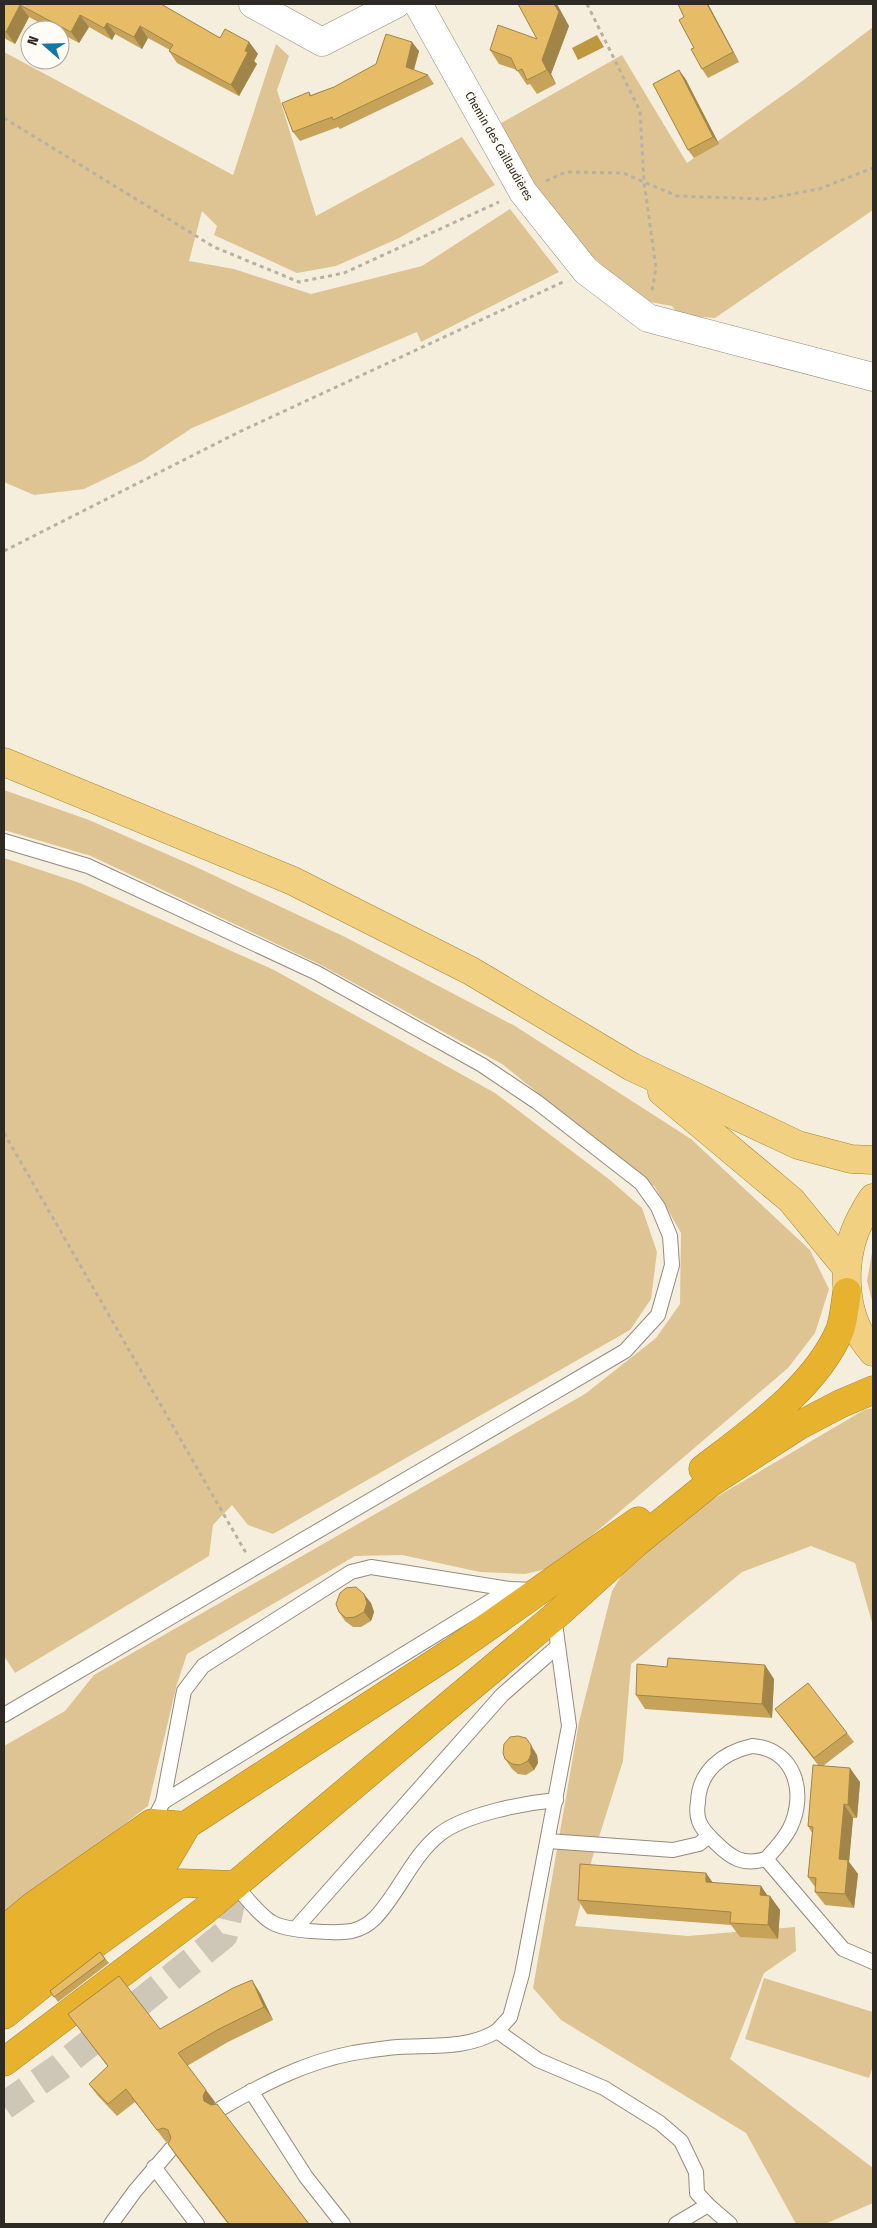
<svg xmlns="http://www.w3.org/2000/svg" width="877" height="2228" font-family="'Fira Sans Condensed',sans-serif">
  <style>
    .green { fill: #ddc492 }
    .water { fill: #bf973f }
    .lines { fill: none; stroke-linecap: round; stroke-linejoin: round }
    .highway-tunnel { stroke: #cec7b8; stroke-width: 28; stroke-dasharray: 28 14; stroke-linecap: butt }
    .lane-casing { stroke: #938b7d; stroke-width: 16 }
    .street-casing { stroke: #938b7d; stroke-width: 29 }
    .primary-casing { stroke: #a6822a; stroke-width: 29 }
    .highway-casing { stroke: #a6822a; stroke-width: 29 }
    .path { stroke: #b7b1a3; stroke-width: 3; stroke-dasharray: 4 4; stroke-linecap: butt }
    .lane { stroke: #fff; stroke-width: 14 }
    .street { stroke: #fff; stroke-width: 28 }
    .primary { stroke: #f1d181; stroke-width: 28 }
    .highway { stroke: #e7b22d; stroke-width: 28 }
    .wall { fill: #c6a358 }
    .shaded-wall { fill: #a18447 }
    .building { fill: #e6bd66; stroke: #a18447 }
    .labels { text-anchor: middle; stroke-width: 4; stroke-linejoin: round; paint-order: stroke }
    .street-label { font-size: 12px; fill: #2c2a23; stroke: #fffbf5 }
  </style>
  <rect width="100%" height="100%" fill="#f6eedd"/>
  <g class="green">
    <polygon points="873,27 873,210 715,318 678,315 672,306 639,300 576,241 534,195 496,126 622,55 687,163 797,85"/>
    <polygon points="276,44 289,56 277,90 316,216 462,137 495,185 397,239 336,266 297,273 214,235 217,226 202,211 189,261 234,269 311,294 422,266 510,209 559,272 421,342 417,332 192,428 142,461 84,489 34,495 4,482 4,52 233,175"/>
    <polygon points="4,790 89,820 194,866 345,937 515,1026 691,1139 810,1250 829,1289 815,1333 788,1368 555,1567 525,1574 480,1572 402,1555 355,1556 187,1654 177,1684 148,1806 4,1916 4,1746 65,1711 94,1675 585,1394 656,1338 680,1304 681,1233 655,1187 502,1064 321,965 91,856 4,830"/>
    <polygon points="4,858 80,883 274,970 495,1093 610,1180 642,1208 657,1252 651,1299 630,1330 273,1534 248,1525 232,1505 213,1525 209,1556 15,1673 4,1656"/>
    <polygon points="873,1247 873,1304 867,1281"/>
    <polygon points="873,1408 873,1626 855,1563 811,1546 742,1572 631,1664 623,1761 592,1859 575,1926 688,1936 795,1927 796,1951 764,1973 730,2059 873,2168 873,2203 825,2224 796,2224 746,2133 561,2020 533,1988 579,1722 612,1591 632,1558 701,1506 864,1410"/>
    <polygon points="764,1978 873,2012 873,2066 869,2078 745,2039"/>
  </g>
  <polygon class="water" points="597,35 604,47 578,60 572,48"/>
  <g class="lines">
    <polyline class="highway-tunnel" points="4,2106 60,2067 224,1935 235,1885"/>
    <defs>
      <g id="lane">
        <polyline points="4,841 88,866 317,973 482,1065 537,1102 641,1183 658,1207 670,1236 672,1265 658,1315 625,1351 4,1715"/>
        <path d="M752 1746C795 1749 807 1793 790 1828 784 1840 775 1849 766 1859 743 1866 731 1858 715 1842 709 1836 702 1830 699 1821 697 1816 697 1808 698 1802 699 1771 722 1753 752 1746Z"/>
        <polyline points="163,1802 510,1589"/>
        <polyline points="152,1823 163,1802 184,1691 203,1666 351,1572 371,1567 510,1589 535,1590"/>
        <polyline points="548,1841 673,1850 699,1844 709,1836"/>
        <polyline points="766,1859 843,1949 873,1962"/>
        <path d="M235 1885C245 1896 260 1916 273 1923 288 1931 334 1934 352 1931 360 1929 368 1925 375 1918 399 1893 412 1856 440 1834 466 1814 524 1803 556 1800"/>
        <polyline points="296,1928 502,1695 558,1646"/>
        <polyline points="497,2031 510,2017 522,1974 569,1726 554,1616"/>
        <polyline points="251,2091 306,2177 343,2224"/>
        <path d="M220 2109C261 2085 305 2062 353 2053 367 2051 383 2048 398 2047 432 2045 468 2049 497 2031L538 2060 604 2088 660 2123 681 2141 696 2172 697 2193 708 2205 676 2224"/>
        <polyline points="154,2167 197,2224"/>
        <polyline points="708,2205 730,2224"/>
        <polyline points="111,2224 135,2191 171,2149"/>
      </g>
      <g id="street">
        <polyline points="253,4 322,42 396,4"/>
        <polyline points="418,4 523,192 586,271 648,318 873,377"/>
      </g>
      <g id="primary">
        <polyline points="4,762 293,881 471,971 632,1067 798,1145 851,1159 873,1160"/>
        <polyline points="662,1092 791,1200 846,1267"/>
        <path d="M873 1198C868 1204 865 1211 861 1218 840 1258 841 1317 873 1352"/>
      </g>
      <g id="highway">
        <path d="M703 1469C751 1432 816 1387 840 1330 844 1318 845 1304 847 1292"/>
        <polyline points="4,1930 33,1906 152,1823 186,1826"/>
        <polyline points="4,1959 151,1848 452,1652 638,1521"/>
        <polyline points="4,1985 164,1864 184,1830"/>
        <polyline points="4,2015 75,1958 180,1883 235,1885"/>
        <polyline points="4,2062 204,1911 554,1617 636,1543 710,1483 798,1426 840,1404 873,1390"/>
      </g>
    </defs>
    <use href="#lane" class="lane-casing"/>
    <use href="#street" class="street-casing"/>
    <use href="#primary" class="primary-casing"/>
    <use href="#highway" class="highway-casing"/>
    <g class="path">
      <polyline points="587,4 640,111 644,182 656,268 652,291"/>
      <polyline points="4,118 214,247 299,282 344,273 499,202"/>
      <polyline points="546,181 566,172 623,173 677,196 765,199 819,189 873,168"/>
      <polyline points="4,551 239,432 563,282"/>
      <polyline points="4,1133 246,1553"/>
    </g>
    <use href="#lane" class="lane"/>
    <use href="#street" class="street"/>
    <use href="#primary" class="primary"/>
    <use href="#highway" class="highway"/>
  </g>
  <g class="wall">
    <polygon points="4,4 161,4 220,38 249,42 258,54 254,61 257,64 239,96 177,63 169,51 170,50 148,38 142,49 115,34 112,40 89,27 79,43 60,33 60,30 53,30 29,17 15,44 4,38"/>
    <polygon points="678,4 708,4 739,62 708,78 702,69 684,17"/>
    <polygon points="569,26 551,74 556,84 537,94 530,84 527,85 517,70 499,64 490,50 537,39"/>
    <polygon points="419,51 414,70 428,75 434,84 340,129 338,127 300,141 293,132 309,92 311,95 334,87"/>
    <polygon points="685,78 719,144 694,158 688,150"/>
    <polygon points="371,1603 374,1612 371,1621 361,1627 353,1627 345,1621 339,1612"/>
    <polygon points="667,1667 774,1679 772,1718 645,1709 636,1695"/>
    <polygon points="775,1709 847,1733 854,1742 823,1766 860,1782 857,1818 853,1818 849,1862 858,1874 854,1908 825,1905 815,1892 815,1887 808,1877 812,1833 808,1826 818,1765"/>
    <polygon points="537,1755 538,1763 534,1770 526,1775 518,1774 512,1769 505,1759"/>
    <polygon points="713,1883 761,1886 767,1896 770,1896 780,1910 778,1939 740,1937 731,1925 587,1914 578,1900"/>
    <polygon points="100,1952 109,1963 58,2002 50,1991"/>
    <polygon points="260,1993 273,2020 228,2042 187,2066 215,2102 214,2104 309,2224 228,2224 176,2156 168,2144 169,2141 166,2142 135,2102 117,2116 98,2096 89,2084 108,2067 68,2014 160,2029"/>
  </g>
  <g class="shaded-wall">
    <polygon points="554,4 557,4 569,26 551,74 556,84 547,70 542,60"/>
    <polygon points="707,4 708,4 739,62 733,52"/>
    <polygon points="20,5 29,17 15,44 6,32"/>
    <polygon points="80,15 89,27 79,43 71,32"/>
    <polygon points="107,23 115,34 112,40 104,28"/>
    <polygon points="140,26 148,38 142,49 134,37"/>
    <polygon points="249,42 258,54 254,61 257,64 239,96 231,85"/>
    <polygon points="412,42 419,51 412,76 406,67"/>
    <polygon points="679,70 685,78 719,144 713,137"/>
    <polygon points="364,1594 371,1603 374,1612 371,1621 364,1612"/>
    <polygon points="765,1665 774,1679 772,1718 762,1704"/>
    <polygon points="531,1745 537,1755 538,1763 534,1770 528,1761"/>
    <polygon points="850,1768 860,1782 857,1818 848,1805"/>
    <polygon points="844,1804 853,1818 849,1862 858,1874 854,1908 845,1894 839,1859"/>
    <polygon points="706,1873 716,1887 706,1882"/>
    <polygon points="761,1886 770,1899 770,1896 780,1910 778,1939 768,1925 760,1895"/>
    <polygon points="252,1980 260,1993 273,2020 264,2007"/>
    <polygon points="206,2090 215,2102 211,2108 204,2101 203,2096"/>
  </g>
  <g class="building">
    <polygon points="4,4 161,4 220,38 225,29 249,42 245,51 248,52 231,85 169,51 173,45 140,26 134,37 107,23 104,28 80,15 71,32 20,5 6,32 4,31"/>
    <polygon points="518,4 554,4 559,12 542,60 547,70 527,80 522,69 517,71 511,58 490,50 498,25 537,39"/>
    <polygon points="678,4 707,4 733,52 702,69 691,49 694,48 679,20 684,17"/>
    <polygon points="386,34 412,42 406,67 428,75 333,120 332,117 293,132 282,103 309,92 310,96 334,87 376,64"/>
    <polygon points="679,70 713,137 688,150 653,84"/>
    <polygon points="356,1587 364,1594 367,1603 364,1612 355,1617 346,1618 339,1612 336,1604 340,1593 346,1588"/>
    <polygon points="668,1658 765,1665 762,1704 636,1695 637,1664 667,1667"/>
    <polygon points="808,1683 847,1733 814,1758 775,1709"/>
    <polygon points="518,1736 526,1738 531,1745 531,1754 528,1761 520,1765 512,1764 505,1759 503,1753 504,1744 510,1737"/>
    <polygon points="813,1765 850,1768 848,1805 844,1804 839,1859 848,1860 845,1894 815,1892 816,1878 808,1877 813,1827 808,1826"/>
    <polygon points="580,1864 706,1873 706,1882 761,1886 760,1895 770,1896 768,1925 730,1923 731,1912 578,1900"/>
    <polygon points="100,1952 105,1959 54,1997 50,1991"/>
    <polygon points="119,1976 160,2029 233,1988 252,1980 264,2007 219,2029 178,2053 206,2090 203,2096 204,2101 211,2105 217,2104 309,2224 229,2224 168,2144 171,2138 168,2130 163,2128 157,2130 126,2089 108,2104 89,2084 108,2066 68,2014"/>
  </g>
  <g class="labels">
    <g class="street-label">
      <text transform="translate(499 146) rotate(60)" y="4">Chemin des Caillaudières</text>
    </g>
  </g>
  <rect width="877" height="2228" fill="none" stroke="#2c2a23" stroke-width="10"/>
  <g transform="translate(45 45) rotate(290)"><circle r="24" fill="#fffbf5" stroke="#aba7a1"/>
  <path d="M0-4L9 19L0 12L-9 19Z" fill="#1578a4"/>
  <text y="-8" font-size="14" font-weight="bold" text-anchor="middle" fill="#2c2a23">N</text>
  </g>
</svg>
